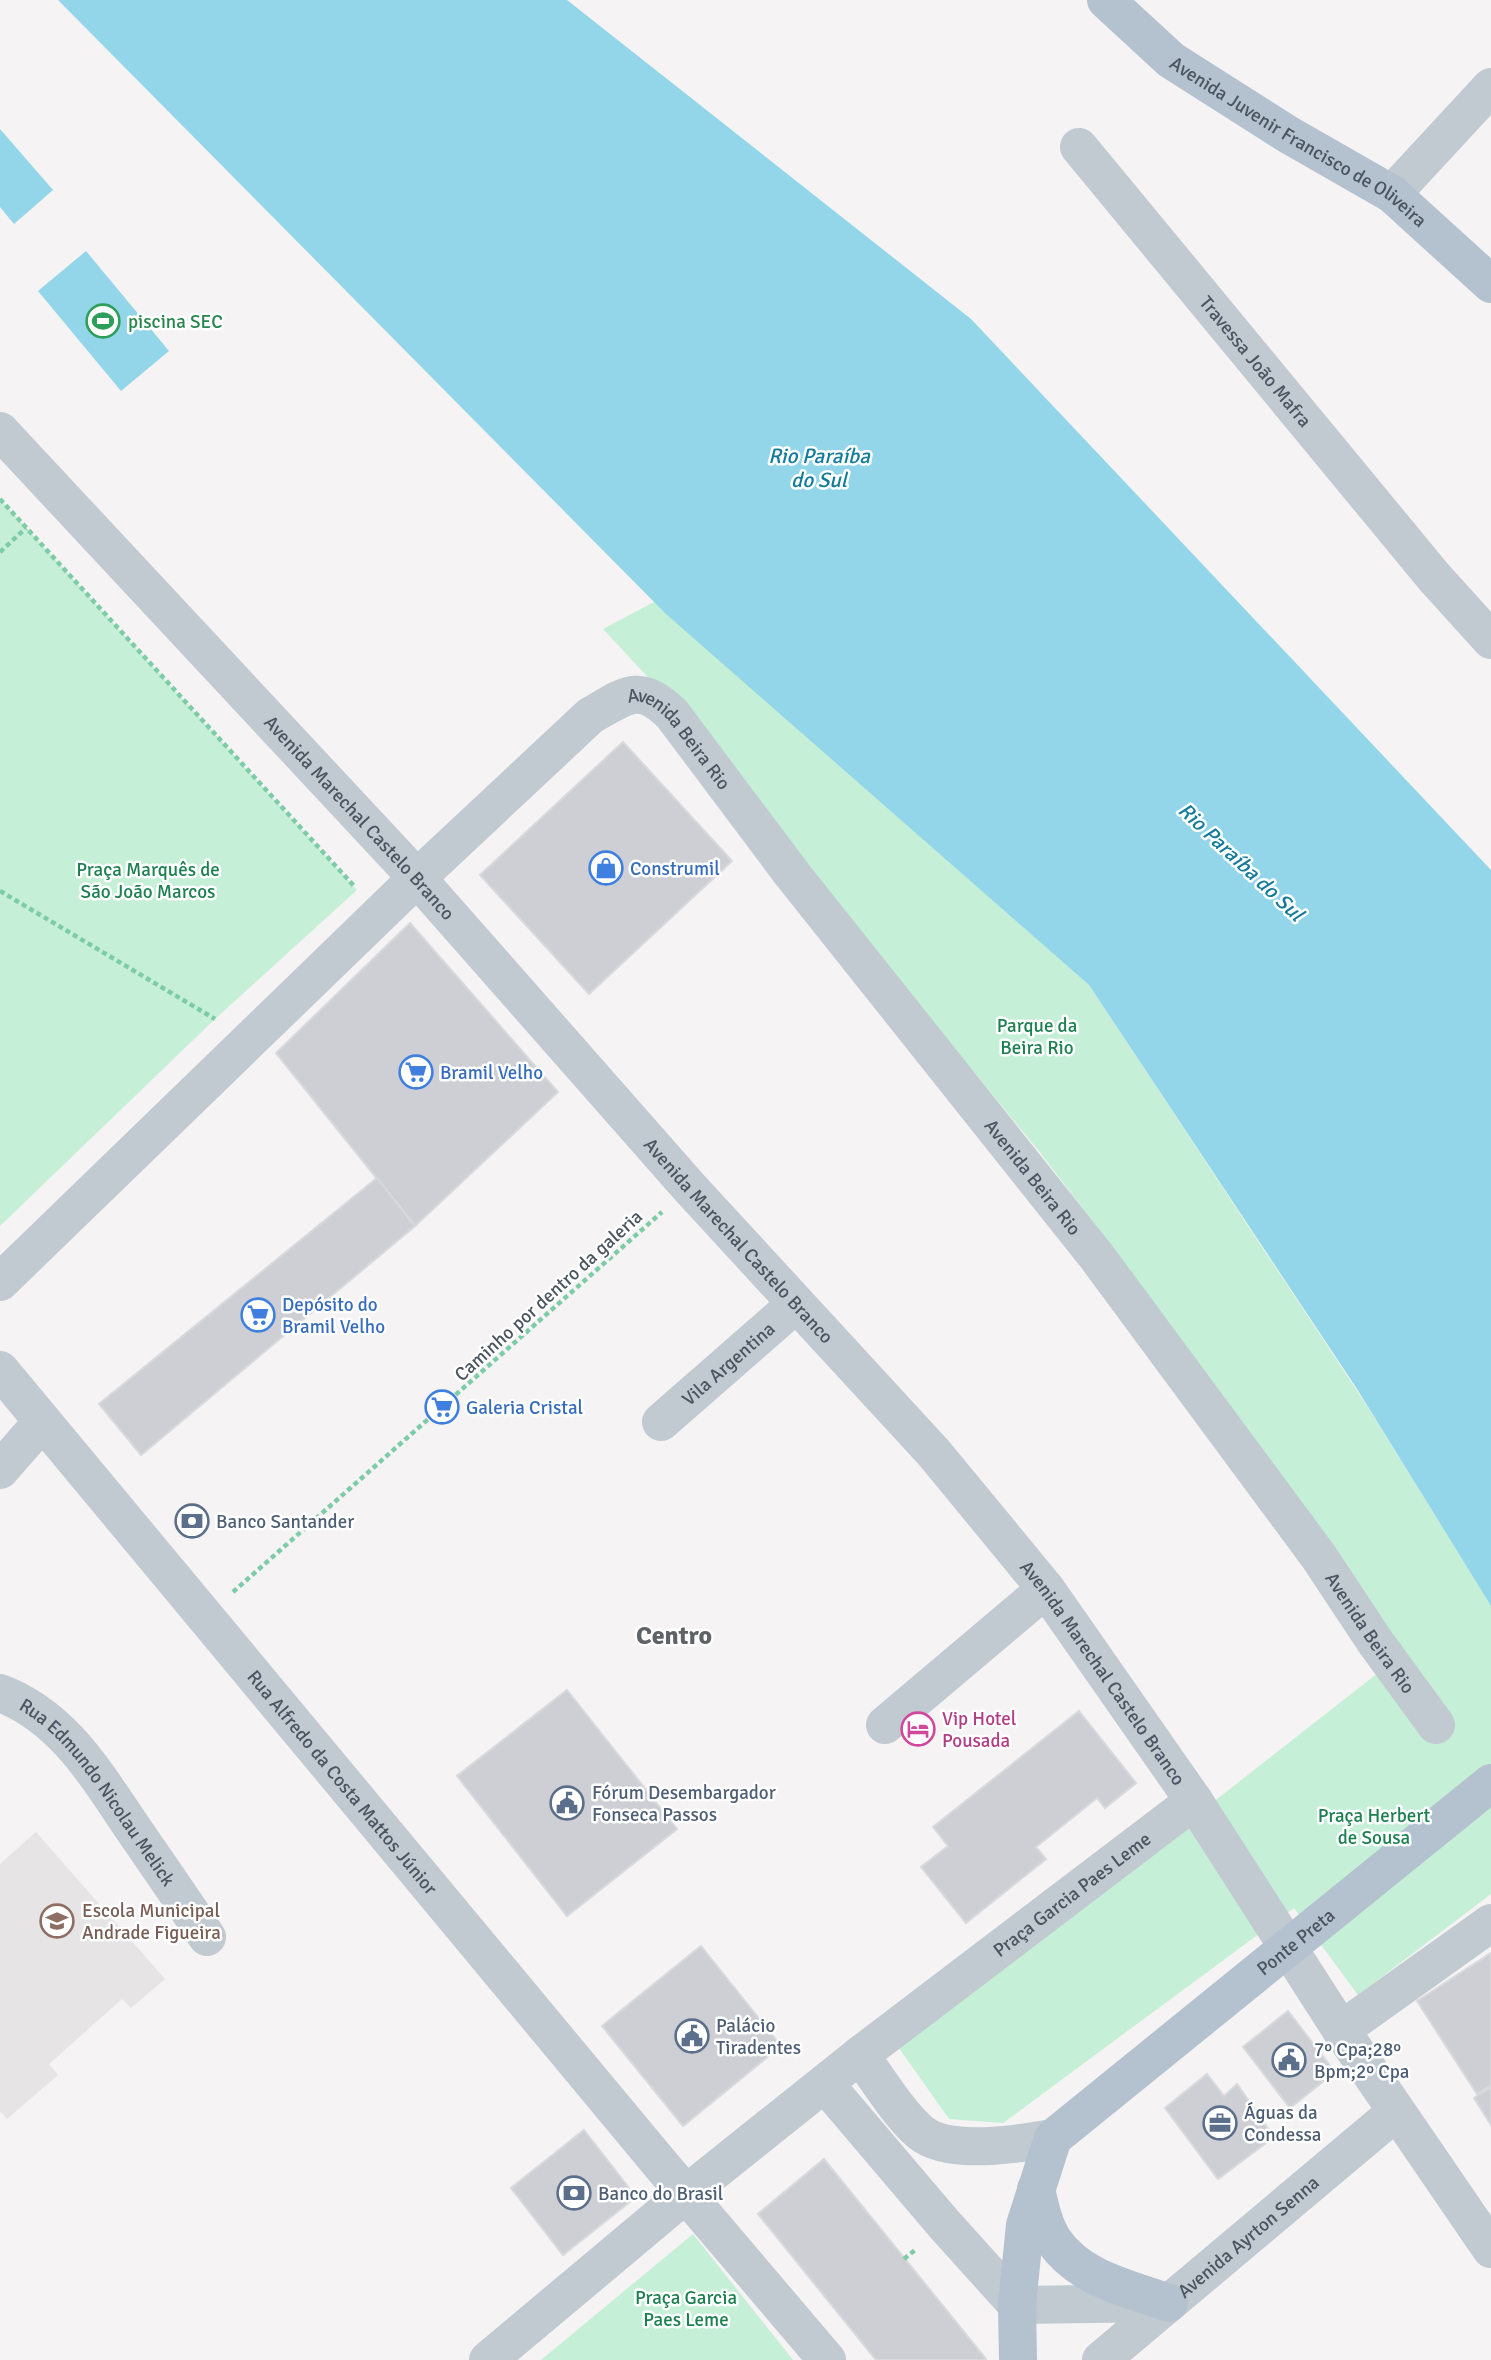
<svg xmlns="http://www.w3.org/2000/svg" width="1491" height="2360" font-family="Signika,sans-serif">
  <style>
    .education { fill: #e6e4e5 }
    .green { fill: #c5efd6 }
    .water { fill: #94d6e9 }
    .building { fill: #cdcfd4; stroke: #d7d9dd; stroke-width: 2 }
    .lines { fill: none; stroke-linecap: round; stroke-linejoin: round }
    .path { stroke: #7ecca7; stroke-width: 4.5; stroke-dasharray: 5 3.5; stroke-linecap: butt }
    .minor { stroke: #c1c9d1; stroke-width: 38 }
    .major { stroke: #b4c1cf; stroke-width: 38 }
    .labels { text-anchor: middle; stroke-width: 5; stroke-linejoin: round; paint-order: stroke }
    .street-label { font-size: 19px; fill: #4b5560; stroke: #fff }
    .leisure-label { font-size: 19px; fill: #27864d; stroke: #fff; text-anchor: start }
    .shop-label { font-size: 19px; fill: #366cbe; stroke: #fff; text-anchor: start }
    .park-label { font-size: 19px; fill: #1c8050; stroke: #fff }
    .service-label { font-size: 19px; fill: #4e5e75; stroke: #fff; text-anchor: start }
    .hotel-label { font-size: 19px; fill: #b23c85; stroke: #fff; text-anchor: start }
    .education-label { font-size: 19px; fill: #785e54; stroke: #fff; text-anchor: start }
    .water-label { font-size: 21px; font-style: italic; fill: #137b9b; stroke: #fff }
    .district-label { font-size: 26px; font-weight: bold; fill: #5f6367; stroke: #fff }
  </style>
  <rect width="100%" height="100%" fill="#f5f3f3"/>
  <polygon class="education" points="36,1832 165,1979 131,2008 122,1999 49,2064 58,2075 7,2119 0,2111 0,1864"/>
  <g class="green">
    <polygon points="0,499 357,890 215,1019 0,1226"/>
    <polygon points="654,602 1089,985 1367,1406 1491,1606 1491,1894 1358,1995 1294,1908 1003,2123 949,2119 899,2048 1401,1655 1113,1248 1038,1150 658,688 603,629"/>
    <polygon points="693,2234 793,2360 541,2360"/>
  </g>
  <g class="water">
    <polygon points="58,0 567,0 971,319 1491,870 1491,1606 1357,1389 1089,985 666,614"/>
    <polygon points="0,129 53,190 14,224 0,207"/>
    <polygon points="86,251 169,351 121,391 38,291"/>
  </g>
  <g class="building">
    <polygon points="623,742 732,861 589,994 480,875"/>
    <polygon points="410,923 558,1092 415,1226 276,1053"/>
    <polygon points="377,1178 415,1226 141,1455 99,1404"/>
    <polygon points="567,1690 677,1829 567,1916 457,1776"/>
    <polygon points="1079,1711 1136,1783 1105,1808 1097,1798 1036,1847 1046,1859 966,1923 921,1867 948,1846 933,1827"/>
    <polygon points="701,1946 781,2046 683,2126 602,2026"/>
    <polygon points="1491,1953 1491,2085 1477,2094 1417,2001"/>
    <polygon points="1288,2011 1335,2072 1290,2108 1243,2047"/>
    <polygon points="1207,2074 1224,2096 1237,2084 1274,2137 1218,2179 1165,2108"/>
    <polygon points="1491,2087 1491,2125 1474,2098"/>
    <polygon points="584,2130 636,2197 563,2255 511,2188"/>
    <polygon points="824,2159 986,2359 985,2360 876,2360 758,2214"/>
  </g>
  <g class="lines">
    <g class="path">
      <polyline points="0,499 354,886"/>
      <polyline points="0,552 26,528"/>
      <polyline points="0,891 215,1019"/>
      <polyline points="233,1592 662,1212"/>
      <polyline points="904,2259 915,2250"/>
    </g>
    <g class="minor">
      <path id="s1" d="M1079 147 1434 577 1491 640"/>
      <polyline points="1392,194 1491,87"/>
      <path id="s2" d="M0 431 417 878 690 1188 934 1453 1046 1589 1194 1801 1341 2030 1491 2249"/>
      <path id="s3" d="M0 1282 417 878 590 716C625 696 639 681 672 714L792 874 1097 1257 1319 1557 1376 1643 1436 1725"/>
      <path id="s4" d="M0 1370 662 2166 827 2360"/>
      <path id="s5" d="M661 1422 796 1304"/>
      <polyline points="0,1470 42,1422"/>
      <path id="s6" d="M0 1693C64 1717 97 1776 134 1830 158 1865 183 1901 207 1937"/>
      <polyline points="885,1725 1046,1589"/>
      <polyline points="1341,2030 1491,1923"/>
      <path d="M860 2055C878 2079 898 2113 920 2132 948 2156 1019 2144 1053 2138"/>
      <polyline points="825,2084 944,2224 1017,2305 1167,2303"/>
      <path id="s7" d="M488 2360 686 2194 860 2055 1194 1801"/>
      <path id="s8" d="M1101 2360 1396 2112"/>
    </g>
    <g class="major">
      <path id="s9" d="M1106 0 1171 60 1289 135 1392 194 1491 284"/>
      <path d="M1036 2189C1040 2207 1044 2226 1054 2241 1080 2279 1128 2288 1169 2303"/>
      <path id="s10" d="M1018 2360 1017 2305 1025 2225 1053 2138 1491 1783"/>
    </g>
  </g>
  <defs>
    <symbol id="stadium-ring" viewBox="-11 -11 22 22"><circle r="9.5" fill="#fff" stroke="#2e9e5b" stroke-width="1.5"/><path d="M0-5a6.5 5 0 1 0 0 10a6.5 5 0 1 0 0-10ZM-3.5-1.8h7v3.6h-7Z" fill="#2e9e5b"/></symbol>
    <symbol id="shop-ring" viewBox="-11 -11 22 22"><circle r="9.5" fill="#fff" stroke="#3f7fe0" stroke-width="1.5"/><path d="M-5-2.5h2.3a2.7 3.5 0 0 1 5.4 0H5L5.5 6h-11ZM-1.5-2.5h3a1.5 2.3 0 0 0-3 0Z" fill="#3f7fe0"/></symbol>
    <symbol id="supermarket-ring" viewBox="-11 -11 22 22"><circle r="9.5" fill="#fff" stroke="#3f7fe0" stroke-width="1.5"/><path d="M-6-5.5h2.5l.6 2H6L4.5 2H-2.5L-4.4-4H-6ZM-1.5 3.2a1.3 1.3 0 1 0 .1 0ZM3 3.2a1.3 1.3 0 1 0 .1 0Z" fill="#3f7fe0"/></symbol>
    <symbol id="bank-ring" viewBox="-11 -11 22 22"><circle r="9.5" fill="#fff" stroke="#5c6f8a" stroke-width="1.5"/><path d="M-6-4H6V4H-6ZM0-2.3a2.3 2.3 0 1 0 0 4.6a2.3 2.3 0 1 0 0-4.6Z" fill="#5c6f8a"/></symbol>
    <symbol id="hotel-ring" viewBox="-11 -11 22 22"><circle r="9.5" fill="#fff" stroke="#d1479c" stroke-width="1.5"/><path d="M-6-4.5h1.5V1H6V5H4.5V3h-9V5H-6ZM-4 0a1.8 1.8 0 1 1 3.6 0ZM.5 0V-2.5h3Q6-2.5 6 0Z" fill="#d1479c"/></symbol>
    <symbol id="civic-ring" viewBox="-11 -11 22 22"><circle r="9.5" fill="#fff" stroke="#5c6f8a" stroke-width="1.5"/><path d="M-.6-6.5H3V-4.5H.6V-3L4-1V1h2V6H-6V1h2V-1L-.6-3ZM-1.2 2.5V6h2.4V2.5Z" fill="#5c6f8a"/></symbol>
    <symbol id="school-ring" viewBox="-11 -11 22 22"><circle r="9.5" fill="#fff" stroke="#8d6e63" stroke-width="1.5"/><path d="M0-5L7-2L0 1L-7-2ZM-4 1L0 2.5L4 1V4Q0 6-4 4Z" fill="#8d6e63"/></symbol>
    <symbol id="office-ring" viewBox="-11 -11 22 22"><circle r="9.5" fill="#fff" stroke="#5c6f8a" stroke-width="1.5"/><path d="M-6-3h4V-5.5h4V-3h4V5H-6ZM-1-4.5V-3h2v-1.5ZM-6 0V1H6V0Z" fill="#5c6f8a"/></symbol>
  </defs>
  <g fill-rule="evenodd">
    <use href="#stadium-ring" x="84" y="302" width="38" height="38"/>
    <use href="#shop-ring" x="587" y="849" width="38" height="38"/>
    <use href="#supermarket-ring" x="397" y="1053" width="38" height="38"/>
    <use href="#supermarket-ring" x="239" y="1296" width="38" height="38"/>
    <use href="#supermarket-ring" x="423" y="1388" width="38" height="38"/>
    <use href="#bank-ring" x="173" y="1502" width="38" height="38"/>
    <use href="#hotel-ring" x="899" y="1710" width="38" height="38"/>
    <use href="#civic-ring" x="548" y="1784" width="38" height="38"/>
    <use href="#school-ring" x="38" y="1902" width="38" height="38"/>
    <use href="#civic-ring" x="673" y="2017" width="38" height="38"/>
    <use href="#civic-ring" x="1270" y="2041" width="38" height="38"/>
    <use href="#office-ring" x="1201" y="2104" width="38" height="38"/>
    <use href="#bank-ring" x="555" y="2174" width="38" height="38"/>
  </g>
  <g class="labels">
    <g class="street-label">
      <text dy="7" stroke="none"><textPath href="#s9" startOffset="240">Avenida Juvenir Francisco de Oliveira</textPath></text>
      <text dy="7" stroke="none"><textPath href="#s1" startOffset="278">Travessa João Mafra</textPath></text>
      <text dy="7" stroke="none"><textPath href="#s3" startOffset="931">Avenida Beira Rio</textPath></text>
      <text dy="7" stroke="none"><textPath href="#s2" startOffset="528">Avenida Marechal Castelo Branco</textPath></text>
      <text dy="7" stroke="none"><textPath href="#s3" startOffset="1498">Avenida Beira Rio</textPath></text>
      <text dy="7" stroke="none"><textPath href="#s2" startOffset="1096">Avenida Marechal Castelo Branco</textPath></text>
      <text transform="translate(548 1295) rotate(-42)" y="7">Caminho por dentro da galeria</text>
      <text dy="7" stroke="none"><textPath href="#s5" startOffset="89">Vila Argentina</textPath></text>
      <text dy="7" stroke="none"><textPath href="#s3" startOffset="2065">Avenida Beira Rio</textPath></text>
      <text dy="7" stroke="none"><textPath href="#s2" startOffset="1662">Avenida Marechal Castelo Branco</textPath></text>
      <text dy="7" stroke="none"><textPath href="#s4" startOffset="536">Rua Alfredo da Costa Mattos Júnior</textPath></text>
      <text dy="7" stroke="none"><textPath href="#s6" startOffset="142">Rua Edmundo Nicolau Melick</textPath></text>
      <text dy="7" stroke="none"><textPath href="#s7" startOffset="747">Praça Garcia Paes Leme</textPath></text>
      <text dy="7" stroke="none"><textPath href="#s10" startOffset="539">Ponte Preta</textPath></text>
      <text dy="7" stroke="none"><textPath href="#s8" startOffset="192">Avenida Ayrton Senna</textPath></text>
    </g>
    <g class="leisure-label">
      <text x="128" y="328">piscina SEC</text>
    </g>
    <g class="shop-label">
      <text x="630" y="875">Construmil</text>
      <text x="440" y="1079">Bramil Velho</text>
      <text x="282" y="1311">Depósito do<tspan x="282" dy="22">Bramil Velho</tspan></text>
      <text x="466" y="1414">Galeria Cristal</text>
    </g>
    <g class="park-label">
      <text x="148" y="876">Praça Marquês de<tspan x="148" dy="22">São João Marcos</tspan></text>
      <text x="1037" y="1032">Parque da<tspan x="1037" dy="22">Beira Rio</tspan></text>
      <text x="1374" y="1822">Praça Herbert<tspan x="1374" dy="22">de Sousa</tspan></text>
      <text x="686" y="2304">Praça Garcia<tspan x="686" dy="22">Paes Leme</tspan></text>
    </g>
    <g class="service-label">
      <text x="216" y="1528">Banco Santander</text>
      <text x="592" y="1799">Fórum Desembargador<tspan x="592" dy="22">Fonseca Passos</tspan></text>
      <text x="716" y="2032">Palácio<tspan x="716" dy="22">Tiradentes</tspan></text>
      <text x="1314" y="2056">7º Cpa;28º<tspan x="1314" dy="22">Bpm;2º Cpa</tspan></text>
      <text x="1244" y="2119">Águas da<tspan x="1244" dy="22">Condessa</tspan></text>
      <text x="598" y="2200">Banco do Brasil</text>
    </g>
    <g class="hotel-label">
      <text x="942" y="1725">Vip Hotel<tspan x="942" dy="22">Pousada</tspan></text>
    </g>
    <g class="education-label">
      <text x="82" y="1917">Escola Municipal<tspan x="82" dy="22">Andrade Figueira</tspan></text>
    </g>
    <g class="water-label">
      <text x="819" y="463">Rio Paraíba<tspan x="819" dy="24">do Sul</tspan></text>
      <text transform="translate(1241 862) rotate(43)" y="7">Rio Paraíba do Sul</text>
    </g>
    <g class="district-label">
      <text x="674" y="1644">Centro</text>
    </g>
  </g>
</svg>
